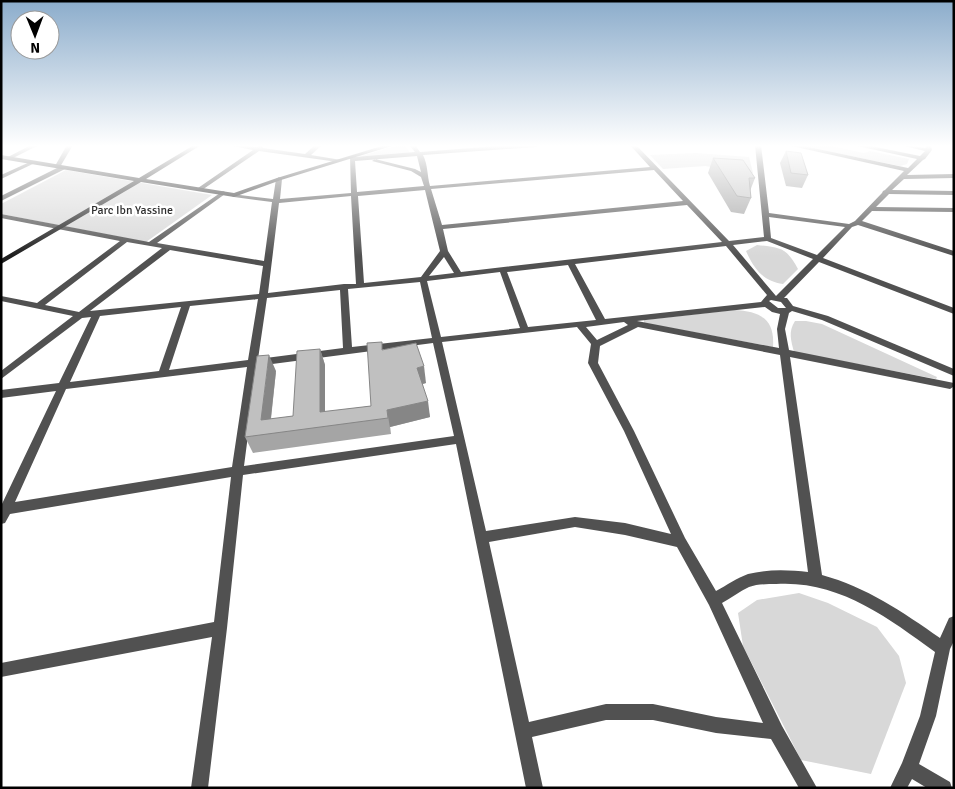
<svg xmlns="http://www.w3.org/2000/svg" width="955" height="789" font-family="Signika,sans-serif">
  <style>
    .green { fill: #d8d8d8 }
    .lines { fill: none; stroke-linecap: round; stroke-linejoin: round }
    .street { fill: #515151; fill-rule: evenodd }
    .secondary { fill: #1e1e1e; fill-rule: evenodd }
    .wall { fill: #a5a5a5 }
    .shaded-wall { fill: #868686 }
    .building { fill: #c0c0c0; stroke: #868686 }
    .labels { text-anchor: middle; stroke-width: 5; stroke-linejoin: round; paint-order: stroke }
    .far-park-label { font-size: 12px; fill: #2f2f2f; stroke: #fff }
  </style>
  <rect width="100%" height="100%" fill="#fff"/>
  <g class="green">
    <polygon points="399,145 404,145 410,153 363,158 361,156"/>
    <polygon points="797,145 826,145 864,153 870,151 909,159 907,164 900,166"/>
    <polygon points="696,153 749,157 753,173 705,166 663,169 650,155"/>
    <polygon points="66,170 212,195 146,242 1,214 1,204"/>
    <path d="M757 245C781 248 786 247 798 269L783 284C763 281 754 269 746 251Z"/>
    <path d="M734 310C760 311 775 319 773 347L644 323V320Z"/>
    <path d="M795 321H806L822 324 937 377 936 379 794 352C791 340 788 332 795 321Z"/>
    <polygon points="799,593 828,603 877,627 899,656 906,683 871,774 801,760 743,646 738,613 757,600"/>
  </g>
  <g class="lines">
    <g class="street">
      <polygon points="31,145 39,145 11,159 6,158"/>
      <polygon points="67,145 73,145 60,167 67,166 67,168 1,201 1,196 59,167 55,166"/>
      <polygon points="228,145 257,147 261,145 263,148 305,154 315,145 322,145 311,155 341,160 338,162 259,151 202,190 198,190 198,188 253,150"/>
      <path d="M409 145H415L420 152 511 145H539L536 147 423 155C428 165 427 175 430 186L650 167 630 145H636L729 241 764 237 755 145H761L769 213 849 224 855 221 882 193 883 191 885 190 904 171 787 145H799L908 168 917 159 853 145H866L920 156 925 151 900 145 926 148 925 145H931L932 150 925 159 923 160 907 175 954 174V178L904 179 892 190 954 191V195L889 194 876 207 954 208V212L872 211 862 221 954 251V256L858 225 852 227 823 258 954 308V314L819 262 784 298H787L793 306 828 316 954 369V376L822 320 792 311 789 313 785 329 789 350 954 383 953 387 950 389 790 357 822 575C866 587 903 612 940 638L949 618 954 616V641L950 649 936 716 919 764 950 782 952 788H927L912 779 907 788H890L902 763 920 716 935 652C887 617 838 580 776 584 767 584 757 584 749 587 740 591 731 598 722 603L782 726 817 788H799L771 739 716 733 653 720H606L532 737 543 788H526L456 444 243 475 227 628 208 788H191L212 637 1 677V663L214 622 231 477 10 514 5 523 1 524V506L56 391 1 398V390L59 383 91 317 82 318 1 379V371L73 316 1 301V296L37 303 120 241 1 218V214L149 242 223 191 225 192V194L157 243 264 261 272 202 234 197 232 196V194L273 199 276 179 279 177 282 179 280 199 351 193 350 156 355 157 415 152ZM417 156 421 172 415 169 375 159 372 161 411 171 421 177 424 186 357 192 355 161ZM654 170 683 201 442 225 431 189ZM425 190 440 251 421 277 364 283 358 196ZM351 196 356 284H344L268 293 279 203ZM687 205 722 242 461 272 448 251 443 229ZM769 217 845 227 817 255 771 238ZM767 241 813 259 776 296 733 245ZM127 242 162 248 79 312 45 305ZM726 246 767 295 761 302 605 319 575 264ZM170 250 263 266 259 294 90 311ZM444 257 454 273 429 276ZM568 265 596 320 528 327 507 272ZM500 272 520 328 441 337 427 281ZM420 282 432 338 352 347 348 289ZM340 290 343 348 258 359 267 298ZM258 299 248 360 169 370 190 306ZM771 300 781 302 786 308H778L769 301ZM181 307 159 371 70 382 100 316ZM765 307 772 312 780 314 777 329 779 348 637 321ZM624 322 628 325 597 340 586 327ZM577 327 591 344 588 363 624 431 671 534 625 523 575 517 486 531 442 342ZM638 327 780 355 808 572C790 570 767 569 748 574 737 578 727 585 716 591L685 538 634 431 598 363 600 346ZM433 343 454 436 244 466 257 366ZM247 367 232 467 15 502 66 389ZM575 527 625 535 677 547 709 605 763 723 716 717 653 704H606L529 722 489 542Z"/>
      <polygon points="32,161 37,162 1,179 1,175"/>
    </g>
    <polygon class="secondary" points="194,145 201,145 146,179 234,193 277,178 385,145 395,145 281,180 234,197 141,182 1,264 1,259 134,181 1,159 1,155 139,178"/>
  </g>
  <g class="wall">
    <polygon points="786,151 808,175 802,188 786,186 780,163"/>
    <polygon points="713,158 755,178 750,191 751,198 744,214 731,212 708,173"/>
    <polygon points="320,349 325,365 325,412 371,406 383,350 426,383 422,384 430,417 390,427 391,434 253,453 245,437 276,371 271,419 293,416"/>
  </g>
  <g class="shaded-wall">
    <polygon points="320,349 325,365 325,426 320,412"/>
    <polygon points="269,355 276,371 269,434 261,420"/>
    <polygon points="424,366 426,383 419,385 417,368"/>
    <polygon points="428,401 430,417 390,427 391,434 387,410"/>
  </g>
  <g class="building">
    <polygon points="786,151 801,153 808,175 791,173"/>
    <polygon points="713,158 743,160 755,178 749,178 751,198 737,196"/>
    <polygon points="382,342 382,350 416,343 424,366 417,368 428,401 387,410 388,418 245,437 257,356 269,355 261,420 293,416 297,351 320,349 320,412 371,406 367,343"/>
  </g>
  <linearGradient id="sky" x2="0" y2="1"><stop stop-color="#8baccb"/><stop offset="0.57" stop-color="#fff"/><stop offset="1" stop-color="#fff" stop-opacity="0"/></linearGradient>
  <rect width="955" height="256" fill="url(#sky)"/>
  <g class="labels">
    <g class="far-park-label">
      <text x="132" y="214">Parc Ibn Yassine</text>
    </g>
  </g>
  <rect width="955" height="789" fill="none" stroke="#000000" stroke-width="5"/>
  <g transform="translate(35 35) rotate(179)"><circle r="24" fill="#ffffff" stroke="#999999"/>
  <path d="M0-4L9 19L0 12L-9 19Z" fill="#000000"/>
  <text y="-8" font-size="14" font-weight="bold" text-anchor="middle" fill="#000000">N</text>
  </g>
</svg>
